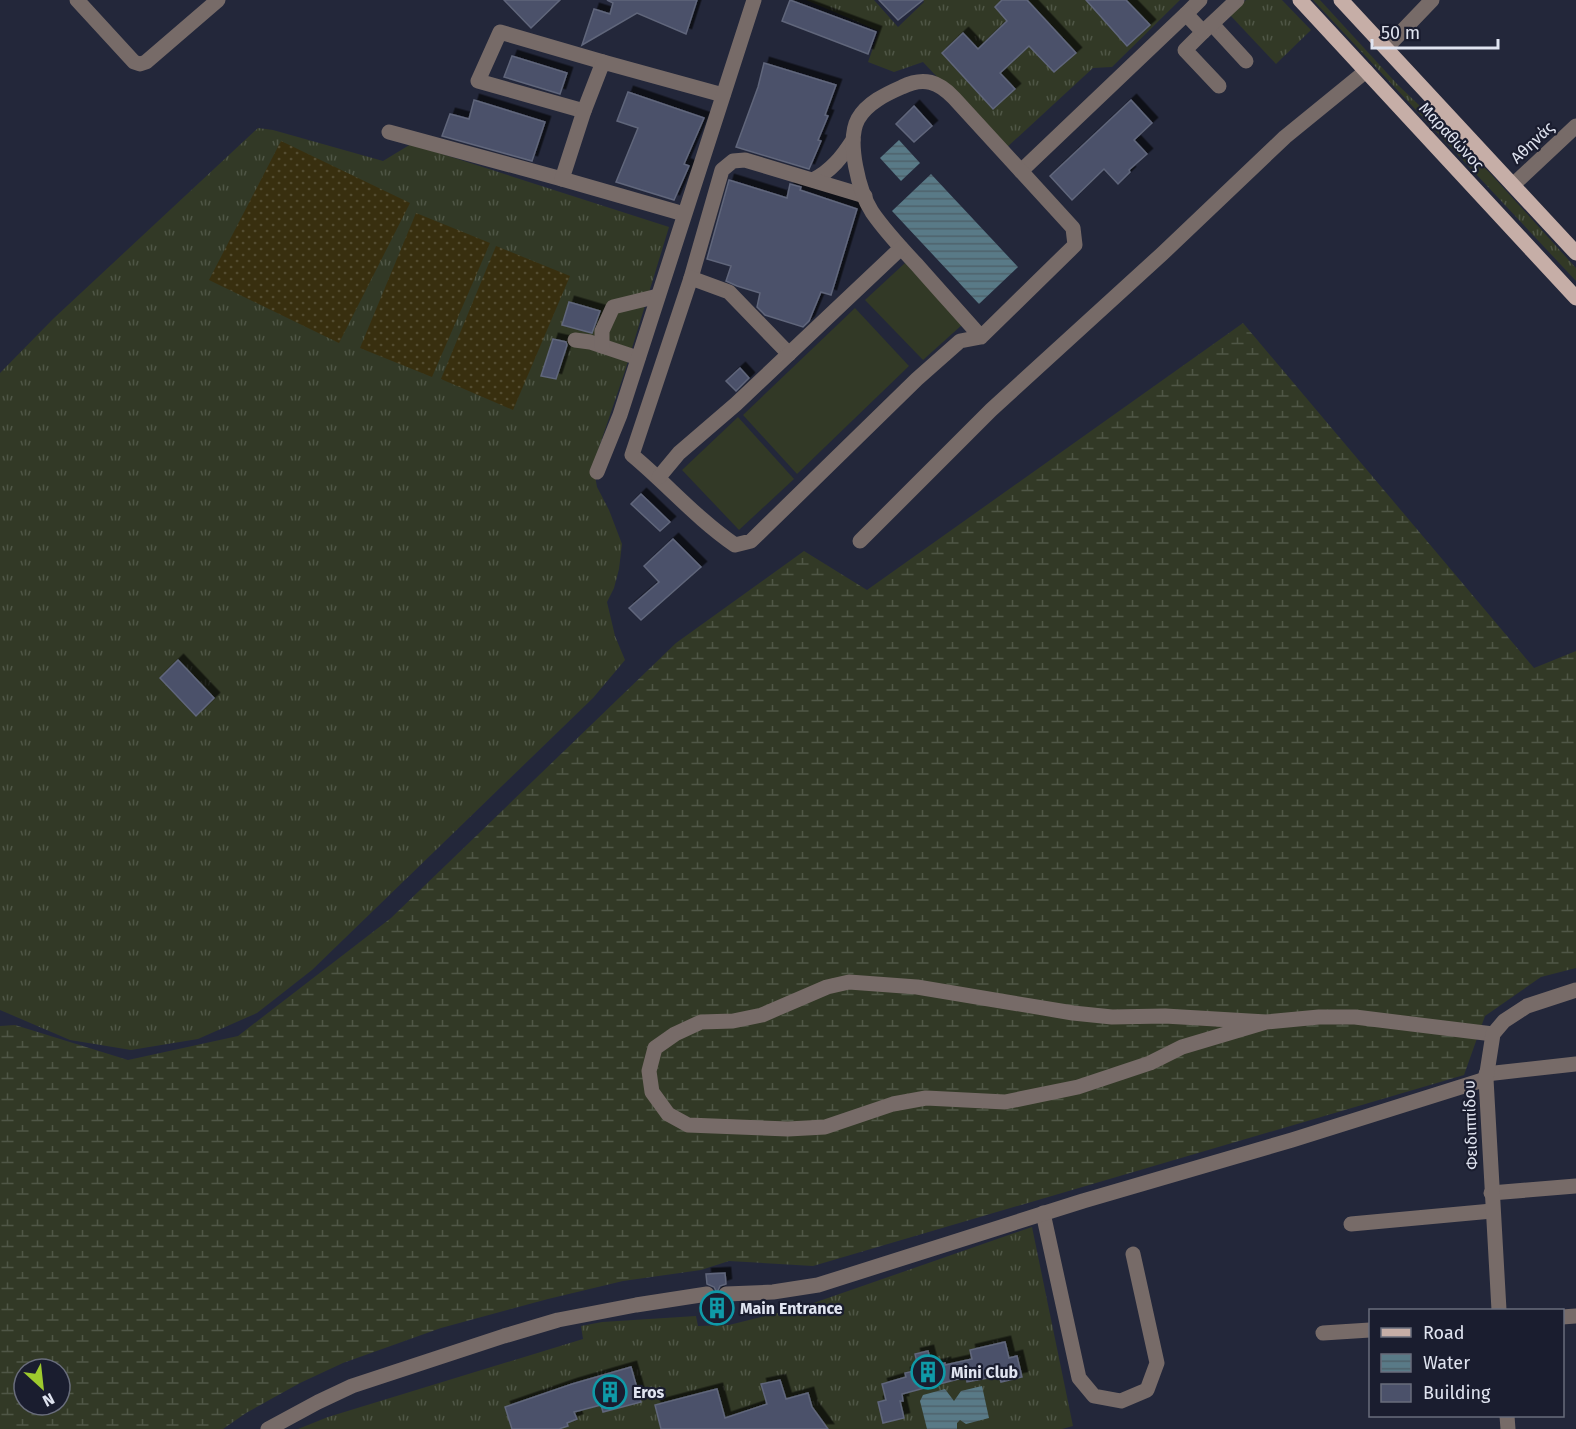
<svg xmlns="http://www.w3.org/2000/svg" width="1576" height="1429" font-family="'Fira Sans',sans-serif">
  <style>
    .grass { fill: url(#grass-tufts) }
    .wetland { fill: url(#wetland-marsh); fill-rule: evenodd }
    .sand { fill: url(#sand-dots) }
    .pitch { fill: #323926 }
    .water { fill: url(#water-rules) }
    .building { fill: #4b516a; stroke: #60667b; stroke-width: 1.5; filter: url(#shadow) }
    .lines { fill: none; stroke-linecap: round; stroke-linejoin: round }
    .minor { stroke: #776b68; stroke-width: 15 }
    .major { stroke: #c6aea7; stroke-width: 15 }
    .labels { text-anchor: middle; stroke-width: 4.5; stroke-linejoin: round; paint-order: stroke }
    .street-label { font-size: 16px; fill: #e0e4f0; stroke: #1a1d2f }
    .poi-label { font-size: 16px; font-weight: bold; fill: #e0e4f0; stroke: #1a1d2f; text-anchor: start }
  </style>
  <defs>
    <pattern id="grass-tufts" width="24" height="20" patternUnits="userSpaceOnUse" patternTransform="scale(1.5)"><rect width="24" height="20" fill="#323926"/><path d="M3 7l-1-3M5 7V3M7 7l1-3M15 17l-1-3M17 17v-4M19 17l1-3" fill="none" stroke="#4f5646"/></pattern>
    <pattern id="wetland-marsh" width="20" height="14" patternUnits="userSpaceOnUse" patternTransform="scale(1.5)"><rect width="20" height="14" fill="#323926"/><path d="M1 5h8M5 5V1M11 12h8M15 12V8" fill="none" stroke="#4f5646"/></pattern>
    <pattern id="sand-dots" width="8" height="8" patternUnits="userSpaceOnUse" patternTransform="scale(1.5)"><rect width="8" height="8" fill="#382f0f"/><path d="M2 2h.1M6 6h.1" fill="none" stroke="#544d32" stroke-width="1.8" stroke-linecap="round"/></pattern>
    <pattern id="water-rules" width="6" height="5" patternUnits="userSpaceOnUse" patternTransform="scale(1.5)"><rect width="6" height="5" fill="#597a87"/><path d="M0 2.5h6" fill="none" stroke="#4f626b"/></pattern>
    <filter id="shadow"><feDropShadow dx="5.5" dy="-5.5" stdDeviation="0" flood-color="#0009"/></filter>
  </defs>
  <rect width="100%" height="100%" fill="#23273a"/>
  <g class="grass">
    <polygon points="806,0 874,0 898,27 924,2 923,0 1180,0 1112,67 1093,68 1005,149 923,62 894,72 868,62 879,31"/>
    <polygon points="1246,0 1282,0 1311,30 1276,64 1230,15"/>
    <polygon points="1313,0 1320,0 1398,85 1489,172 1576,268 1576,281"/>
    <polygon points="258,128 273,130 383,161 411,144 669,227 625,371 593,465 597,487 609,510 622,544 619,569 614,588 607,602 615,636 625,660 593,698 312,970 257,1013 198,1039 131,1050 70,1040 0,1010 0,373 53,319"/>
    <polygon points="1032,1227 1073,1426 1062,1429 298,1429 328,1417 583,1339 581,1326 602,1322 696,1316 698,1326 729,1325 802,1307"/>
  </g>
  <path class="wetland" d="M1243 323 1534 668 1576 651V968L1541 977 1485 1016 1464 1075 813 1266 729 1261 701 1270 623 1281 548 1299 441 1328 343 1363 300 1383 246 1413 223 1429H0V1026L15 1025 128 1060 238 1036 391 918 676 643 804 551 867 590ZM24 1369H60V1405H24Z"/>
  <g class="sand">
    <polygon points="281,141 410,203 339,343 209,280"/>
    <polygon points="416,213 490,243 432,377 360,348"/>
    <polygon points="496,246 570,276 513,410 441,379"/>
  </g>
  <g class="pitch">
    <polygon points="905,263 963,324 923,360 865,300"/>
    <polygon points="855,308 909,366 797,474 743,415"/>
    <polygon points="738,417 794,479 739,530 682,470"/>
  </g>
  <g class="water">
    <polygon points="899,140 920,163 901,181 880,158"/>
    <polygon points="931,174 1018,267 979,304 892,211"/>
    <polygon points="982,1386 989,1418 966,1424 960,1420 957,1423 957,1429 927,1429 920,1401 923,1395 945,1389 954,1401 961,1391"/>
  </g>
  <g class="building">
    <polygon points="504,0 560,0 531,28"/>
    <polygon points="607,0 697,0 686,34 637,13 582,45 594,9 610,14 613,3"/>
    <polygon points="790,0 876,32 868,54 782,21"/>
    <polygon points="879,0 923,0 898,20"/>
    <polygon points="1002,0 1027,0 1076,53 1054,72 1029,46 1000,73 1015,89 993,109 942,53 963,33 978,49 1007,21 995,7"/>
    <polygon points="1086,0 1126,0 1150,25 1127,46"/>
    <polygon points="512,56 567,73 560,94 504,77"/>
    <polygon points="764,63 836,85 825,115 828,116 818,140 821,141 809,169 736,147 758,87"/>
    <polygon points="628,92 704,118 684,164 689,166 674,200 616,182 638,128 617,121"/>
    <polygon points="474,100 545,122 532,161 442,136 450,114 469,119"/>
    <polygon points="1131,100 1152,123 1134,140 1147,154 1129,170 1130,172 1118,184 1104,169 1072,200 1050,176"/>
    <polygon points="914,106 932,126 914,142 896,124"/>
    <polygon points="729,180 787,198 790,184 801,187 800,190 857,209 831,295 821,292 809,321 803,327 765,315 757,307 760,293 737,286 726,281 731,266 707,259"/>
    <polygon points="569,302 600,311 592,333 562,325"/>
    <polygon points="553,339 566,342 567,345 556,379 541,376"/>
    <polygon points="740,368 749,378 736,391 726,381"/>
    <polygon points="641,494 670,522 660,531 631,504"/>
    <polygon points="673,539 701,567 641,620 629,608 659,582 644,566"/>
    <polygon points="178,660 214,698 196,716 160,678"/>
    <polygon points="725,1273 726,1284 720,1286 717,1293 714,1287 707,1284 706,1274"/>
    <polygon points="716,1295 721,1302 726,1304 727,1321 708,1321 707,1304 714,1301"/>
    <polygon points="1005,1342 1009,1358 1017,1356 1022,1377 1001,1382 999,1376 967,1382 966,1377 902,1394 903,1401 900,1401 904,1418 883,1423 878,1402 886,1400 882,1384 906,1377 905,1373 919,1370 915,1354 928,1351 932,1366 945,1363 945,1365 972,1359 970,1350"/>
    <polygon points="631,1367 641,1402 603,1412 601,1405 574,1412 577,1419 567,1423 568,1426 559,1429 512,1429 505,1407 572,1384"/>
    <polygon points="780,1380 786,1399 808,1393 812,1407 828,1429 661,1429 655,1405 717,1389 725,1418 767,1404 761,1384"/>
  </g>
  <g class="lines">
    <g class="minor">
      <polyline points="77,0 134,62 140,64 146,62 218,0"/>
      <polyline points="1186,14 1200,0"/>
      <polyline points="1212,24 1246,61"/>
      <polyline points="1203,32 1185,50 1219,86"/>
      <polyline points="1386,48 1432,0"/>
      <polyline points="584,111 478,81 500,32 603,62"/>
      <polyline points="389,132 562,179"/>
      <polyline points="1021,171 1186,14 1203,32 1237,0"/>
      <path d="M813 180C831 171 842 157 853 140"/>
      <polyline points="1513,185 1576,126"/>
      <polyline points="684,214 562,179 584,111 603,62 723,95"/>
      <polyline points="691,278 722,170 733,161 745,160 865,196"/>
      <polyline points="575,340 590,342 638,358"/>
      <polyline points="602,346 602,331 613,307 658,296"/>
      <path d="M789 354 729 292 691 278 632 455C667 484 697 519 735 545L751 541 917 379 960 341 981 337 1075 245 1073 228 954 98C939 82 924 76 902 87 886 94 867 103 858 119 846 141 859 192 872 212 885 231 901 248 917 265 938 289 960 313 981 337"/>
      <polyline points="597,472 620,415 754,0"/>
      <polyline points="659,477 679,453 736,404 901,248"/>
      <polyline points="860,541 991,410 1162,254 1285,137 1366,71"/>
      <polyline points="1266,1022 1182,1047 1150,1063 1078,1087 1005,1102 926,1098 893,1104 825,1127 788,1129 688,1125 668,1114 652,1092 649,1071 655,1048 675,1034 701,1022 733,1021 762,1015 827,987 849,982 917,987 1073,1013 1112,1017 1165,1016 1266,1022 1319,1017 1355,1017 1493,1034"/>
      <polyline points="1486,1074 1576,1064"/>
      <polyline points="1491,1193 1576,1186"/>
      <polyline points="1043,1213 1079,1378 1094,1396 1121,1401 1147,1390 1157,1363 1133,1254"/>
      <polyline points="1351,1224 1492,1211"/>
      <polyline points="726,1294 773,1292 818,1285 1083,1201 1292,1140 1486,1079"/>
      <polyline points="1499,1310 1486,1079 1493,1034 1504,1021 1527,1006 1576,990"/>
      <polyline points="1562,1317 1576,1316"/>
      <polyline points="1323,1333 1370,1330"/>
      <polyline points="1507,1416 1508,1429"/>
      <polyline points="268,1429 318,1402 352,1386 504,1336 558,1320 636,1305 707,1294"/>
    </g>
    <g class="major">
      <polyline points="1300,0 1576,298"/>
      <polyline points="1341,0 1576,253"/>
    </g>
  </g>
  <defs>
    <symbol id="building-ring" viewBox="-11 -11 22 22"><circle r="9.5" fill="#1a1d2f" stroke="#0f9aa8" stroke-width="1.5"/><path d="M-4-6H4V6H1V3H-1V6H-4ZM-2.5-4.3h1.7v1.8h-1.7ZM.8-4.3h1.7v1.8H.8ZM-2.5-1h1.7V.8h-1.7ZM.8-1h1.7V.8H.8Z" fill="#0f9aa8"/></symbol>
  </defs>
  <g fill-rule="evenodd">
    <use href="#building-ring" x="698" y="1289" width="38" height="38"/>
    <use href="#building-ring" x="909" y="1353" width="38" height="38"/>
    <use href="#building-ring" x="591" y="1373" width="38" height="38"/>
  </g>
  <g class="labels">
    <g class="street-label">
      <text transform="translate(1452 136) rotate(47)" y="6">Μαραθώνος</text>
      <text transform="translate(1532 142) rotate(-43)" y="6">Αθηνάς</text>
      <text transform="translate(1470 1125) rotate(-92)" y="6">Φειδιππίδου</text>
    </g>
    <g class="poi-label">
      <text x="740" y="1314">Main Entrance</text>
      <text x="951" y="1378">Mini Club</text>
      <text x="633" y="1398">Eros</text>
    </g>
  </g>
  <rect x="1369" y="1309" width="195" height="108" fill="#1a1d2f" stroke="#696d7c" stroke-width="1.5"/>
  <rect x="1381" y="1328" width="30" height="9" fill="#c6aea7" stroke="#696d7c" stroke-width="1.5"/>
  <text x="1423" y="1339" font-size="18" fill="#e0e4f0">Road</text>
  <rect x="1381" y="1354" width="30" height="18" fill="url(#water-rules)" stroke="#696d7c" stroke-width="1.5"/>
  <text x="1423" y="1369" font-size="18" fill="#e0e4f0">Water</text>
  <rect x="1381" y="1384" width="30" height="18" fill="#4b516a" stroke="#696d7c" stroke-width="1.5"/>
  <text x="1423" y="1399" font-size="18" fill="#e0e4f0">Building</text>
  <g transform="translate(42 1387) rotate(153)"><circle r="28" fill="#1a1d2f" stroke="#696d7c" stroke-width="1.5"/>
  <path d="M0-4.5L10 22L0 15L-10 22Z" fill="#9eca2e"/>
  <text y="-9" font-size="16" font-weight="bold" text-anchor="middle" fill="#e0e4f0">N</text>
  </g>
  <path d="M1372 39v9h126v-9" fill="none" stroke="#e0e4f0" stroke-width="3"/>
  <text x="1381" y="39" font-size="18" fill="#e0e4f0" stroke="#1a1d2f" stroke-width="4.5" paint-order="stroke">50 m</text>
</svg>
